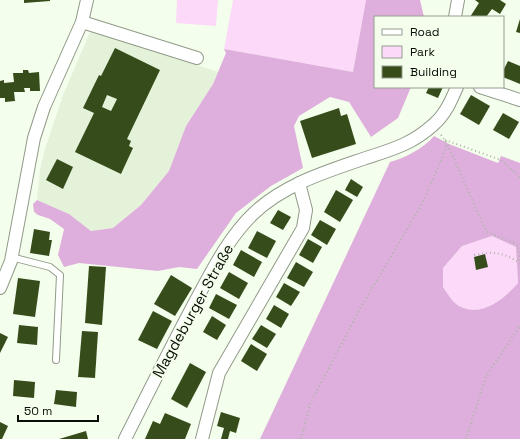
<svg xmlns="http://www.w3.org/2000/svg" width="520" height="439" font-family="'Space Grotesk',sans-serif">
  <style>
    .built { fill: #e5f2da }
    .green { fill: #fcd9f9 }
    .forest { fill: #deafdc; fill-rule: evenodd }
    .building { fill: #364d1b; fill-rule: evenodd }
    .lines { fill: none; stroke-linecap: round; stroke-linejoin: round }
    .lane-casing { stroke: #919a89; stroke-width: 8 }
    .street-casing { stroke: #919a89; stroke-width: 14 }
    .path { stroke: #adb5a7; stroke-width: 2; stroke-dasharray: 1 3; stroke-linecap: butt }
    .lane { stroke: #fff; stroke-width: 6 }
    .street { stroke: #fff; stroke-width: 12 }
    .labels { text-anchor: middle; stroke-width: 4; stroke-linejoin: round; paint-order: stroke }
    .street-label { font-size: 15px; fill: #0a0d07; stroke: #f4feec }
  </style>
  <rect width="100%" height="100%" fill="#f4feec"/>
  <polygon class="built" points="91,30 218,72 213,84 186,126 170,170 141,205 113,228 91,231 69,214 37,200 40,170 45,149 63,95"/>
  <g class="green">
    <polygon points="177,0 218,0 216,26 176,23"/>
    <polygon points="233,0 366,0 353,72 224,49"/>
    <path d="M492 236 516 247 518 283C504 299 482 318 459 306 453 303 447 293 443 287V268L462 246Z"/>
  </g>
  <g class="forest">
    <polygon points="366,0 420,0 424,17 375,17 375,87 411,87 398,118 371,137 349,102 330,97 299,116 294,126 303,168 271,186 236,213 197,269 179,267 158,271 79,263 64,267 58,255 64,229 50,219 38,215 34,212 33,204 37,200 69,214 91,231 113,228 141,205 169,171 186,126 213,84 226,53 224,49 353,72"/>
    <path d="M434 136 449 144 498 163 501 156 520 163V439H260L390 162C405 158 424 148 434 136ZM492 236 516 247 518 283C504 299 482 318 459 306 453 303 447 293 443 287V268L462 246Z"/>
  </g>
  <g class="building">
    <polygon points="24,0 50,0 50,1 24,3"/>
    <polygon points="475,0 500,0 506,4 500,14 492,9 486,17 470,17 479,3"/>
    <polygon points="520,19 520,33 516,32"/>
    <path d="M115 48 160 70 127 139 131 141 129 146 133 148 121 174 75 152 94 113 83 108 99 75 101 76ZM107 95 117 99 111 111 102 107Z"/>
    <polygon points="508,61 520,66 520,84 503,77 503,71"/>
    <polygon points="23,70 28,70 29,73 39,72 40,91 30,91 30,88 24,88 25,92 14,92 15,101 5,102 5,98 0,98 0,81 4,80 4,83 14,82 13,73 23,73"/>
    <polygon points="429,87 443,87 438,98 426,93"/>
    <polygon points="471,95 490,106 479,125 460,114"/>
    <polygon points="339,108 341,116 347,114 356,144 312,158 300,121"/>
    <polygon points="503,113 519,122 509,139 493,130"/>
    <polygon points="57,159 73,167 63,189 46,180"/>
    <polygon points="351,179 363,187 357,197 345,190"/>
    <polygon points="336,190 353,200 340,222 324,212"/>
    <polygon points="278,210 291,217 283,230 270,223"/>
    <polygon points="320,220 336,229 327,245 311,235"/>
    <polygon points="34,229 50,232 49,240 52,240 49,256 30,253"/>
    <polygon points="257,231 276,241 267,258 248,248"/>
    <polygon points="308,239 322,247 313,263 299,255"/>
    <polygon points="241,250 262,262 254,277 233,265"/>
    <polygon points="485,254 488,267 476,270 474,257"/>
    <polygon points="296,262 313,272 304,287 287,278"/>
    <polygon points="89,266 106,267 102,325 85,323"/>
    <polygon points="229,272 248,283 239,299 220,288"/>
    <polygon points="171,275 192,288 175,316 154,304"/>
    <polygon points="18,278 40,281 35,317 13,314"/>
    <polygon points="284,283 300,292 291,306 276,297"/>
    <polygon points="216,294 237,305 229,319 209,308"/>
    <polygon points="274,305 289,314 281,328 266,319"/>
    <polygon points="153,311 172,321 157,349 138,340"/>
    <polygon points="212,316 226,325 217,340 203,332"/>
    <polygon points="19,325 38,327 37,345 17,343"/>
    <polygon points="261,325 276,334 267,348 252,339"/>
    <polygon points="82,331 98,332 95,378 78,377"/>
    <polygon points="0,333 8,337 0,353"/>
    <polygon points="251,344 267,354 257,371 241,361"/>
    <polygon points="190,363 206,372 187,408 171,399"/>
    <polygon points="14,380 35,382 34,398 13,396"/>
    <polygon points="56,390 77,392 76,407 54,404"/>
    <polygon points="221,412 240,418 236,433 230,431 228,439 221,439 224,428 217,426"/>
    <polygon points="165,413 191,424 185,439 145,439 153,421 160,424"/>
    <polygon points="0,422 8,426 2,439 0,439"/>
    <polygon points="86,431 88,439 59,439"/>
  </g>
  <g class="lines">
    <defs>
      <polyline id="lane" points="11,257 50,267 60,275 56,360"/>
      <g id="street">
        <polyline points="455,17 458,0"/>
        <polyline points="82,22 197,58"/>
        <polyline points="480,87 520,100"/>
        <polyline points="0,288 11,261 34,138 44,107 82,22 87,0"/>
        <path d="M125 439C148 393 171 347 195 302 212 271 228 238 253 214 283 185 325 172 363 159 390 150 411 145 433 125 445 115 451 101 457 87"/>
        <polyline points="202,439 219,373 303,228 306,210 299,183"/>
      </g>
    </defs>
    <use href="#lane" class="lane-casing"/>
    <use href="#street" class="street-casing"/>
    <g class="path">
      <polyline points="445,140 501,160 520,177"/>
      <polyline points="446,141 486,231 518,245 520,270"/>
      <path d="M474 255C492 251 504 252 519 263"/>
      <polyline points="301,439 310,404 361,307 421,206 446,149 445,140 440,134"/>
      <polyline points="466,439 486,376 520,326"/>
    </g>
    <use href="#lane" class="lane"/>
    <use href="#street" class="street"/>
  </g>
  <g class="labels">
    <g class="street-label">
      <text transform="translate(193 311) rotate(-61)" y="5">Magdeburger Straße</text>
    </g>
  </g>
  <rect x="374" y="16" width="130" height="72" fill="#f4feec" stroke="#969e90"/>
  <rect x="382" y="29" width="20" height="6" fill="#ffffff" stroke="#969e90"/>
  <text x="410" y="36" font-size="12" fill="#0a0d07">Road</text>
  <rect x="382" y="46" width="20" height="12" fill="#fcd9f9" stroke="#969e90"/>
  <text x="410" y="56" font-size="12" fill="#0a0d07">Park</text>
  <rect x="382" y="66" width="20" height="12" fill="#364d1b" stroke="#969e90"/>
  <text x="410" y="76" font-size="12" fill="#0a0d07">Building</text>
  <path d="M18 415v6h80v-6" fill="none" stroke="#0a0d07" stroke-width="2"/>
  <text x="24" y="415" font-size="12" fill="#0a0d07" stroke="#f4feec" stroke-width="3" paint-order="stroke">50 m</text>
</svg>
